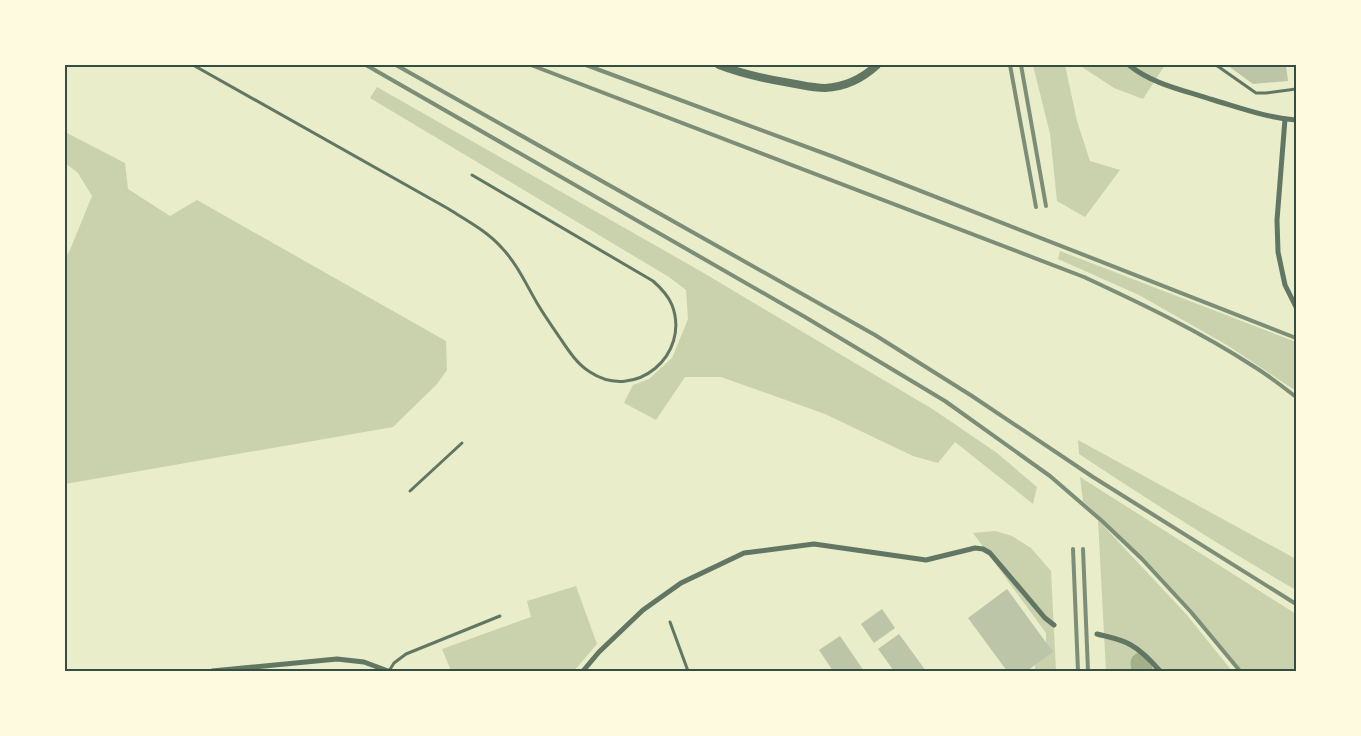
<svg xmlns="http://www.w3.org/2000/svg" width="1361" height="736" font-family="'Public Sans',sans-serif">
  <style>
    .green { fill: #cad2ad }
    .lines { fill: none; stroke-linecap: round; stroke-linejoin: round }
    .river { stroke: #a3b18a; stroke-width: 21 }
    .building { fill: #bcc5a7 }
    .service { stroke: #617663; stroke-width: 3 }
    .minor { stroke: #617663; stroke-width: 5 }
    .tertiary { stroke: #617663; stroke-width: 8 }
    .rail { stroke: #7c8e77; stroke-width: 4 }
    .neatline { fill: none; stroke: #344e41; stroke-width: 2 }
  </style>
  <rect width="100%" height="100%" fill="#e9edc9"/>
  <g class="green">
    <polygon points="1033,65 1065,65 1077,121 1090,161 1120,170 1085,217 1057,201 1050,134"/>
    <polygon points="1079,65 1165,65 1143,99 1114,88"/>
    <polygon points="377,87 702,272 934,410 997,453 1037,487 1033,504 955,442 938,463 913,456 825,414 721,377 685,377 656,420 624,403 633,385 649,379 672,358 688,319 686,290 669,277 370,98"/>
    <polygon points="65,132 125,163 128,189 170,216 197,200 446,341 447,370 437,384 393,427 65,484 65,258 70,250 92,196 78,173 65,163"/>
    <polygon points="1060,251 1296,342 1296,391 1227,345 1139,295 1058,259"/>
    <path d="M1078 440 1296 559V590C1222 547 1150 501 1079 454Z"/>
    <polygon points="1080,477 1296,614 1296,671 1240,671 1186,606 1134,550 1083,501"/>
    <polygon points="1098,520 1186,614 1232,671 1106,671"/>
    <polygon points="995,531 1012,536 1031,548 1051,571 1056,671 1035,671 1035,658 1046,649 1046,633 973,533"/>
    <polygon points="576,586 597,644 574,671 451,671 442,649 531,617 527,601"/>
  </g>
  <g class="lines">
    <polyline class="river" points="1141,663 1142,671"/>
  </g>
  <g class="building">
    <polygon points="1227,65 1286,65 1288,81 1253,84"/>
    <polygon points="1007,589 1053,652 1027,671 1007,671 968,618"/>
    <polygon points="882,609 895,628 874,643 861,624"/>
    <polygon points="899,634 926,671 894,671 878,649"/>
    <polygon points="840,636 864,671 833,671 819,650"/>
  </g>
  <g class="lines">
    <g class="service">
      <path d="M193 65 447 208C466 220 487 231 502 248 517 264 526 284 537 303 544 315 552 326 560 338 568 350 577 364 590 372 635 402 691 355 672 305 668 295 661 288 653 281L472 175"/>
      <polyline points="1216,65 1256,93 1266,93 1296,89"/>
      <polyline points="410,491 462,443"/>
      <polyline points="670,622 688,671"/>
      <polyline points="389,671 394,663 406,654 500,616"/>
    </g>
    <g class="minor">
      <path d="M1129 65C1152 84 1183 90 1210 99 1238 107 1267 118 1296 120"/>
      <polyline points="1285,119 1277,220 1278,252 1285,285 1296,307"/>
      <path d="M1097 634C1108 637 1121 639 1131 645 1140 650 1153 663 1160 671"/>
      <polyline points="212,671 337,659 364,662 388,671"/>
      <polyline points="583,671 599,652 643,610 681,583 744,553 814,544 926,560 975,548 983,549 990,553 1045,618 1054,625"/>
    </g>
    <path class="tertiary" d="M719 65C742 74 766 79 790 83 802 85 813 88 825 88 845 87 863 78 877 65"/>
    <g class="rail">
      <polyline points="366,65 805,317 945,401 1050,476 1102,521 1142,559 1191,612 1240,671"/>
      <polyline points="396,65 875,335 972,396 1093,477 1296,604"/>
      <path d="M531 65 1084 277C1142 304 1199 331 1253 366 1268 375 1282 386 1296 397"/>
      <polyline points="586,65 834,157 1296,338"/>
      <polyline points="1010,65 1036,207"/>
      <polyline points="1021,65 1046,206"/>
      <polyline points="1073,549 1078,671"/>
      <polyline points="1083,549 1088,671"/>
    </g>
  </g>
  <rect width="1361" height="736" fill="none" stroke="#fefae0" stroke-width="132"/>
  <rect x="66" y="66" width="1229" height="604" class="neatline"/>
</svg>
